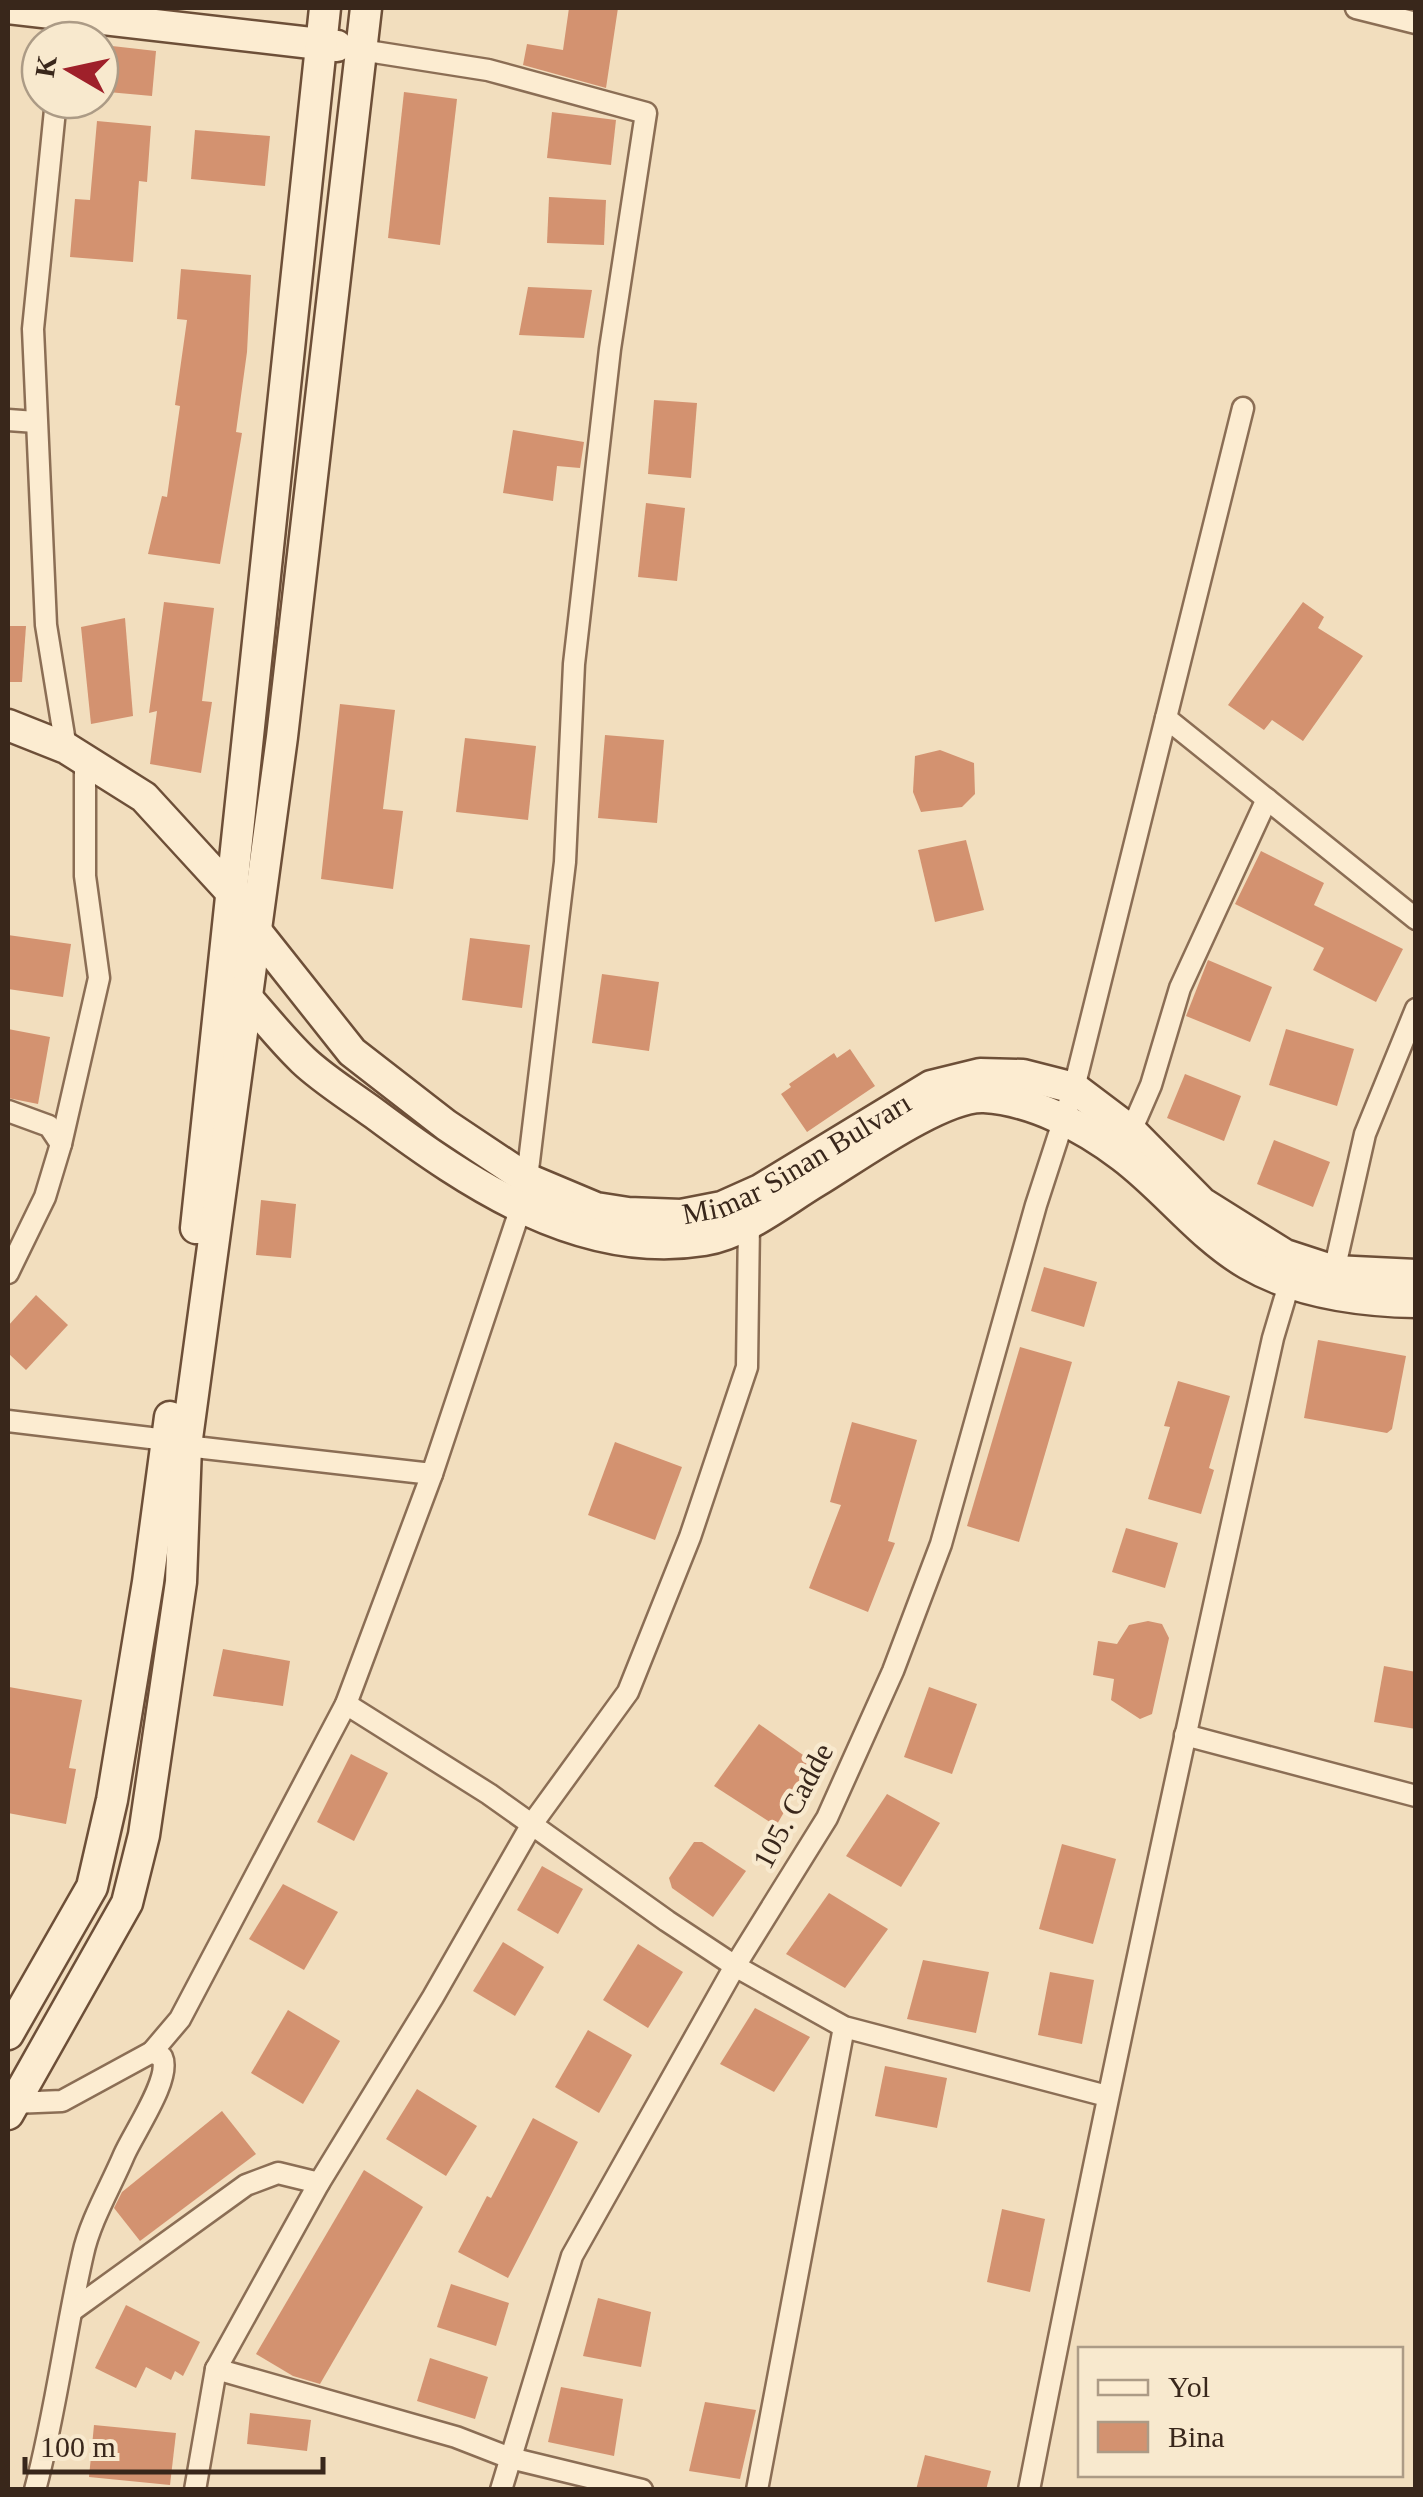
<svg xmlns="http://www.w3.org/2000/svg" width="1423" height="2497" font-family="'Times New Roman',serif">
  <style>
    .building { fill: #d39270 }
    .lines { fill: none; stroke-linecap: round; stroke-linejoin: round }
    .street-casing { stroke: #8b6e55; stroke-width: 25 }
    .secondary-casing { stroke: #6d4f38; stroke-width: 35 }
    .street { stroke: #fcecd1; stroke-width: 20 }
    .secondary { stroke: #fcecd1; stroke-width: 30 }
    .labels { text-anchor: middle; stroke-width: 9; stroke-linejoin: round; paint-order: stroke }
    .street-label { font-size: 30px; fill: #39271b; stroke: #f8e9ce }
  </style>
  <rect width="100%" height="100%" fill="#f2debe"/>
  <g class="building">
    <polygon points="569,8 618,8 606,88 523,65 527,44 563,50"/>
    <polygon points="112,46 156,51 152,96 108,92"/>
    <polygon points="404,92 457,99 440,245 388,238"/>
    <polygon points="552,112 616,120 611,165 547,158"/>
    <polygon points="97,121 151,126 147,182 139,181 133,262 70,257 75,199 90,200"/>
    <polygon points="195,130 270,136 265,186 191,179"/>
    <polygon points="549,197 606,200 604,245 547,243"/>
    <polygon points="181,269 251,275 247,352 236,432 242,433 220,564 148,554 162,496 167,497 180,406 175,405 187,320 177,319"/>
    <polygon points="528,287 592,290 584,338 519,335"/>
    <polygon points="654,400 697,403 691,478 648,474"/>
    <polygon points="513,430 584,442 580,468 557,466 553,501 503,493"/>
    <polygon points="646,503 685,508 677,581 638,577"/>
    <polygon points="164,602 214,608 202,701 212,702 201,773 150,764 157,711 149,713"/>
    <polygon points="1303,602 1324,617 1318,628 1363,656 1303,741 1272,720 1264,730 1228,705"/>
    <polygon points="125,618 133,716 91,724 81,627"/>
    <polygon points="8,626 26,626 22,682 8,682"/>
    <polygon points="340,704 395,710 383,809 403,811 393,889 321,879"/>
    <polygon points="605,735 664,740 657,823 598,818"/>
    <polygon points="465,738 536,746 528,820 456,812"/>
    <polygon points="940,750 974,763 975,794 962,807 921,812 913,792 915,756"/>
    <polygon points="966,840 984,910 935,922 918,850"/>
    <polygon points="1261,851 1324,883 1314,905 1403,949 1376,1002 1313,970 1324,948 1235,904"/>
    <polygon points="8,935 71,944 63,997 8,989"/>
    <polygon points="470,938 530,945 522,1008 462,1000"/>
    <polygon points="1208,960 1272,987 1250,1042 1186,1016"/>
    <polygon points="602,974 659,982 649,1051 592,1043"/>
    <polygon points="8,1029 50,1037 38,1104 8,1098"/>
    <polygon points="1286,1029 1354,1049 1337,1106 1269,1085"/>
    <polygon points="850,1049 875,1086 807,1132 781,1094 791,1087 789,1084 834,1053 837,1058"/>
    <polygon points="1185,1074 1241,1096 1224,1141 1167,1118"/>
    <polygon points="1274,1140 1330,1162 1313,1207 1257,1184"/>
    <polygon points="261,1200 296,1204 291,1258 256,1255"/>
    <polygon points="1044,1267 1097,1282 1084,1327 1031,1311"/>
    <polygon points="36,1295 68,1325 26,1370 8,1353 8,1326"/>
    <polygon points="1318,1340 1406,1356 1392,1429 1387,1433 1304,1418"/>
    <polygon points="1020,1347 1072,1362 1019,1542 967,1526"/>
    <polygon points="1178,1381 1230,1396 1209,1468 1214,1470 1201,1514 1148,1499 1170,1427 1164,1426"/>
    <polygon points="852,1422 917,1440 888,1541 895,1543 868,1612 809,1588 841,1505 830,1502"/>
    <polygon points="615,1442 682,1467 655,1540 588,1515"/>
    <polygon points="1126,1528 1178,1543 1165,1588 1112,1572"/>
    <polygon points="1148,1621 1162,1624 1169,1638 1152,1714 1140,1719 1111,1700 1114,1679 1093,1675 1098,1641 1117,1644 1129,1625"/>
    <polygon points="223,1649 290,1661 283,1706 213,1696"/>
    <polygon points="1384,1666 1416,1672 1416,1729 1374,1722"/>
    <polygon points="9,1687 82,1700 69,1768 76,1769 66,1824 8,1813"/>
    <polygon points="929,1687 977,1704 952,1774 904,1757"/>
    <polygon points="759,1724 813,1762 776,1826 714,1786"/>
    <polygon points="351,1754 388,1773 354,1841 317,1822"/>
    <polygon points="887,1794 940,1823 901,1887 846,1856"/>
    <polygon points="694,1842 702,1842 746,1871 713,1917 672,1888 669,1878"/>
    <polygon points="1062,1844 1116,1859 1093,1944 1039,1929"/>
    <polygon points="542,1866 583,1889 558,1934 517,1910"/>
    <polygon points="283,1884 338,1912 304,1970 249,1939"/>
    <polygon points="829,1893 888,1929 845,1988 786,1954"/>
    <polygon points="503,1942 544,1967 515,2016 473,1991"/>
    <polygon points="638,1944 683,1972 648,2028 603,2000"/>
    <polygon points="923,1960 989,1972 976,2033 907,2019"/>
    <polygon points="1050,1972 1094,1980 1082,2044 1038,2035"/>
    <polygon points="755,2008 810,2037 774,2092 720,2064"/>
    <polygon points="288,2010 340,2041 303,2104 251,2073"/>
    <polygon points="588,2030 632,2055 599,2113 555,2087"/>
    <polygon points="885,2066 947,2078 937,2128 875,2116"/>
    <polygon points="417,2089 477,2126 446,2176 386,2139"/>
    <polygon points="222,2111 256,2154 140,2241 114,2208 122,2192"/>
    <polygon points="533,2118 578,2142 508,2278 458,2252 487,2196 491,2198"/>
    <polygon points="364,2170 423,2207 320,2384 293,2376 256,2354"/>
    <polygon points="1002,2209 1045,2219 1030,2292 987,2282"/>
    <polygon points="451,2284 509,2303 496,2346 437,2327"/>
    <polygon points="598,2298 651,2312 641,2367 583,2356"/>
    <polygon points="126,2305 200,2342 183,2376 175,2371 171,2380 146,2367 136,2388 95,2368"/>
    <polygon points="430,2358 488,2377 475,2419 417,2401"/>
    <polygon points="561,2387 623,2399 614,2456 548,2442"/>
    <polygon points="705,2402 756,2410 740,2479 689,2471"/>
    <polygon points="250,2413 311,2420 307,2451 247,2444"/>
    <polygon points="94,2425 176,2433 170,2485 89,2477"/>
    <polygon points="925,2455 991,2471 986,2490 916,2490"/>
  </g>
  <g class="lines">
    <defs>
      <g id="street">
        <polyline points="1356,8 1416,23"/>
        <polyline points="62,40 65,8"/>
        <polyline points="56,100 33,329 46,625 66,748"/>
        <polyline points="8,420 36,422"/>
        <polyline points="1166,718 1416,919"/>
        <polyline points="8,1111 49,1126 61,1144 45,1197 8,1273"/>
        <polyline points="1131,1131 1151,1085 1180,988 1267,799"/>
        <polyline points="61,1144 99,978 85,876 85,760"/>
        <polyline points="1334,1271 1365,1134 1416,1009"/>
        <polyline points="8,1421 167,1440 186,1446 432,1474"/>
        <polyline points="346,1704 489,1794 667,1921 735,1966 844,2027 1107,2096"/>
        <polyline points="1185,1735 1416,1796"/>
        <polyline points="152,2052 180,2019 346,1704 432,1474 525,1195 565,862 574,664 610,349 646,113 488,70 361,50"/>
        <path d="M13 2103 62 2101 152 2052 162 2057C172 2078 134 2132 124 2155 111 2186 90 2221 83 2254 65 2332 56 2412 35 2490"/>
        <polyline points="73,2310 246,2185 278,2173 319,2183"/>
        <polyline points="216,2369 456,2437 510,2458 642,2490"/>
        <polyline points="195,2490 216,2369 319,2183 433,1997 532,1824 628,1692 690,1537 747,1367 749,1223"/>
        <polyline points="501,2490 572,2256 735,1966 827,1818 893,1671 941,1544 1036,1205 1074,1088 1243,408"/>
        <polyline points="757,2490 844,2027"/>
        <path d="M1029 2490C1104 2104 1188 1721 1273 1338L1290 1281"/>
      </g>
      <g id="secondary">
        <polyline points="8,8 337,46"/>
        <path id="s1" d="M8 725 66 748 144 797 233 894 256 931 352 1052 446 1125 527 1179 596 1208 628 1213 681 1215 722 1207 760 1190 931 1086 980 1074 1023 1075 1074 1088 1131 1131 1202 1203 1285 1255 1334 1271 1416 1275"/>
        <path d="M242 987 247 998C265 1018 283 1041 303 1060 324 1080 352 1097 375 1114 469 1184 581 1260 704 1240 745 1233 782 1202 817 1181 855 1158 942 1095 984 1097 1033 1100 1084 1127 1122 1156 1166 1189 1200 1236 1248 1264 1298 1293 1359 1301 1416 1302"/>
        <polyline points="196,1228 325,8"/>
        <polyline points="8,2034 92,1887 112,1800 148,1582 170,1417"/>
        <polyline points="8,2114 127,1903 144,1835 181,1582 186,1446 282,737 366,8"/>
      </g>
    </defs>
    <use href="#street" class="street-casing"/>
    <use href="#secondary" class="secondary-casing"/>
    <use href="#street" class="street"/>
    <use href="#secondary" class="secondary"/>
  </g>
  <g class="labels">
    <g class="street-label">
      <text dy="10" stroke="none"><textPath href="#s1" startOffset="990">Mimar Sinan Bulvarı</textPath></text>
      <text transform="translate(793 1806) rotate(-62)" y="10">105. Cadde</text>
    </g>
  </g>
  <rect width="1423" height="2497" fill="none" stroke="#39271b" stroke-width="20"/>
  <rect x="1078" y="2347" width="325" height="130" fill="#f8e9ce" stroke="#ac9b86" stroke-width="2.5"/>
  <rect x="1098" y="2380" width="50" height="15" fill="#fcecd1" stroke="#ac9b86" stroke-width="2.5"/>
  <text x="1168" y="2397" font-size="30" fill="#39271b">Yol</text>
  <rect x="1098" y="2422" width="50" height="30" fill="#d39270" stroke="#ac9b86" stroke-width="2.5"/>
  <text x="1168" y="2447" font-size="30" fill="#39271b">Bina</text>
  <g transform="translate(70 70) rotate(279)"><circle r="48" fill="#f8e9ce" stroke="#ac9b86" stroke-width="2.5"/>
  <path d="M0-8L18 38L0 25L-18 38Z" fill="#9f202a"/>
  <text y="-15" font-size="28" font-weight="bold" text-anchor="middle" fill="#39271b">K</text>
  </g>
  <path d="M25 2457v15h298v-15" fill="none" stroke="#39271b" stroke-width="5"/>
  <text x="40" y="2457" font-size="30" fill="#39271b" stroke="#f8e9ce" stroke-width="8" paint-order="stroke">100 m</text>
</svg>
